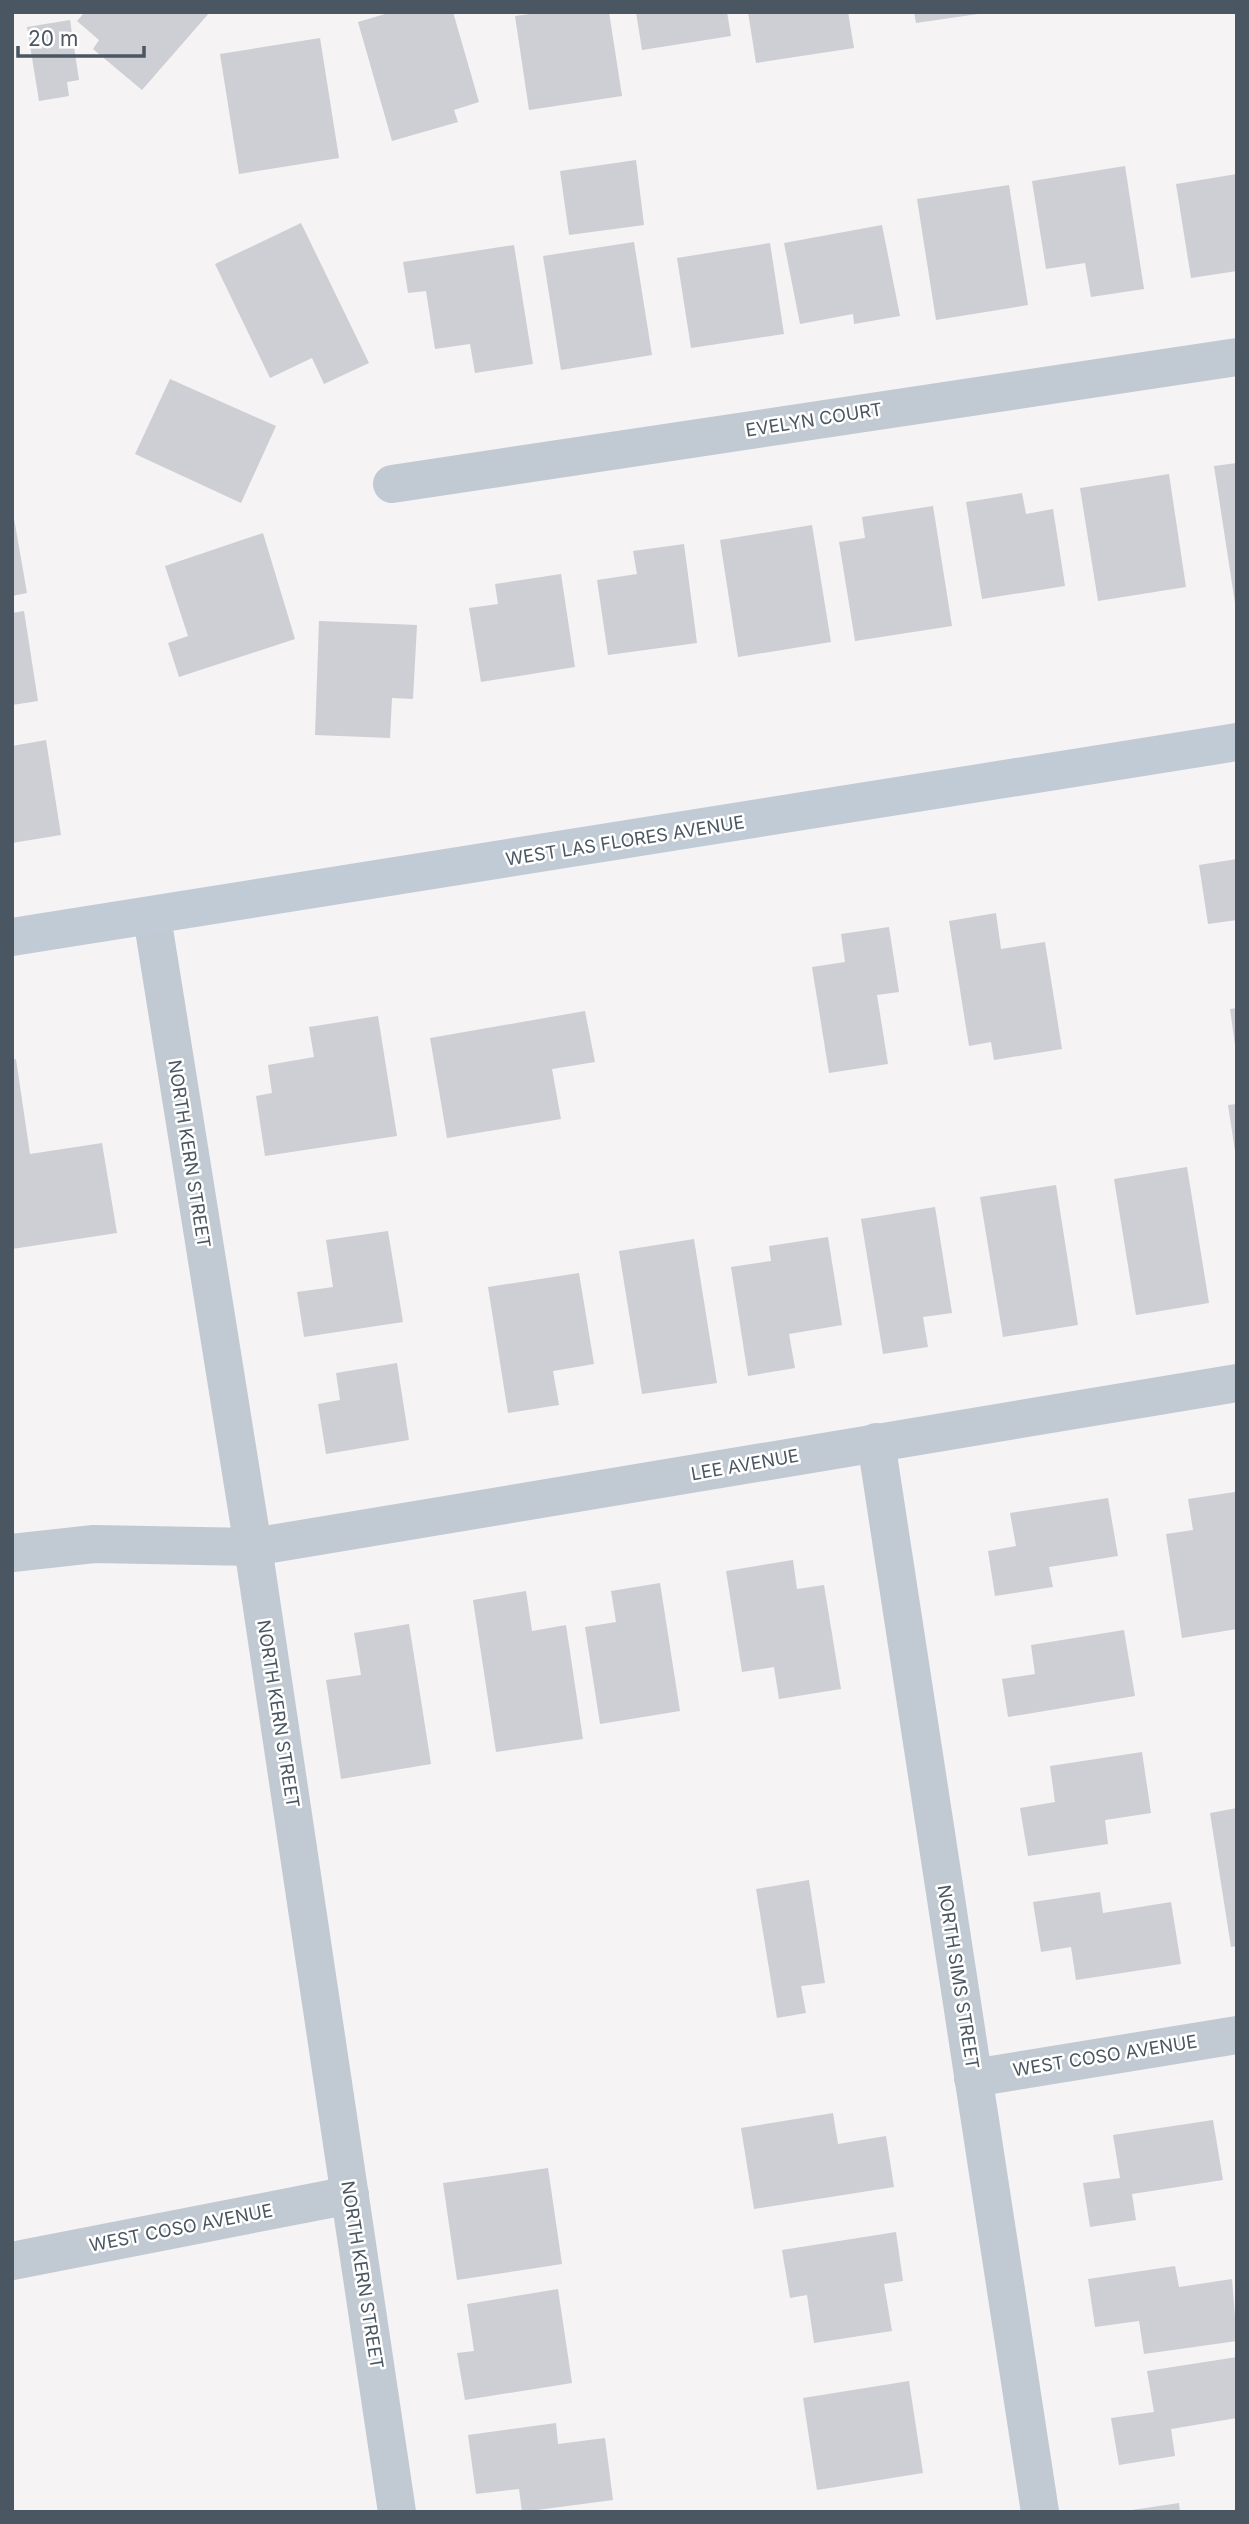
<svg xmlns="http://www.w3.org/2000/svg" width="1249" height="2524" font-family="Inter,sans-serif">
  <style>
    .building { fill: #cdcfd5 }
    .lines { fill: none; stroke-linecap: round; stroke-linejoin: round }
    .street { stroke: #c1cad2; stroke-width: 38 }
    .secondary { stroke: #c1cbd6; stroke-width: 38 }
    .labels { text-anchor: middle; stroke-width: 5; stroke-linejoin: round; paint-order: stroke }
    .street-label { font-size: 18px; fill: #4a5661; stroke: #fff }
  </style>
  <rect width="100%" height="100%" fill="#f5f3f3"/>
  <g class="building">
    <polygon points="85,12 210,12 142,90 93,49 99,40 77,21"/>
    <polygon points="392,12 453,12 479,102 454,110 458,122 392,141 358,22"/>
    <polygon points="544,12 609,12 622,96 529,110 515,16"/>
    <polygon points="636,12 727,12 731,36 642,50"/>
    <polygon points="748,12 848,12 854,48 756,63"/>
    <polygon points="914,12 978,12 978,14 916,23"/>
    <polygon points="70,20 79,80 67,82 69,96 39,101 27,27"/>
    <polygon points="320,38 339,158 239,174 220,54"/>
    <polygon points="636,160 644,225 569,235 560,171"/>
    <polygon points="1125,166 1144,289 1091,297 1085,263 1046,269 1032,181"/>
    <polygon points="1237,174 1237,271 1191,278 1176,184"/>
    <polygon points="1009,185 1028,305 936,320 917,199"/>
    <polygon points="301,223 369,363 324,384 312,358 270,378 215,264"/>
    <polygon points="882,225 900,316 854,324 853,314 800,324 784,243"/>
    <polygon points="634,242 652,355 561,370 543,256"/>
    <polygon points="770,243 784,334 691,348 677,258"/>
    <polygon points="514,245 533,364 475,373 470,344 435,349 426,291 408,293 403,262"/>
    <polygon points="170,379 276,426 241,503 135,454"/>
    <polygon points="1237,463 1237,603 1235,603 1214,466"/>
    <polygon points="1169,474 1186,587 1098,601 1080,488"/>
    <polygon points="1022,493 1026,514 1053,509 1065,586 982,599 966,502"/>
    <polygon points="933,506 952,626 855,641 839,542 865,538 862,517"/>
    <polygon points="12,507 27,593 12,596"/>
    <polygon points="812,525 831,642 738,657 720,540"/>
    <polygon points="263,533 295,639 179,677 168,643 188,636 165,566"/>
    <polygon points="684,544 697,643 608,655 597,580 637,574 633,551"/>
    <polygon points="561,574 575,667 481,682 469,608 498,604 495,584"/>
    <polygon points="24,611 38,701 12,705 12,613"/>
    <polygon points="319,621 417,625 413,699 392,698 390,738 315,735"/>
    <polygon points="46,740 61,835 12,843 12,746"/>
    <polygon points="1237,859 1237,920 1208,924 1199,865"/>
    <polygon points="996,913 1001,949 1045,942 1062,1049 994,1060 991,1042 969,1046 949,921"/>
    <polygon points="889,927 899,992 877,995 888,1064 829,1073 812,967 845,962 841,934"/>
    <polygon points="1237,1008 1237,1045 1235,1045 1230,1009"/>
    <polygon points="585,1011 595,1062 552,1069 561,1119 447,1138 430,1038"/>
    <polygon points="378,1016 397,1136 265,1156 256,1096 272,1093 268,1065 314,1057 309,1027"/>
    <polygon points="16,1059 30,1154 102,1143 117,1233 12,1249 12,1060"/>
    <polygon points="1237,1104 1237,1151 1235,1151 1228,1105"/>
    <polygon points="1187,1167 1209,1303 1136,1315 1114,1179"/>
    <polygon points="1056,1185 1078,1325 1003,1337 980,1197"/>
    <polygon points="935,1207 952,1313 923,1317 928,1347 883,1354 861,1219"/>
    <polygon points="388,1231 403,1322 304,1337 297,1292 333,1287 326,1240"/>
    <polygon points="828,1237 842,1325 789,1334 795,1368 748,1376 731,1267 771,1261 769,1246"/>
    <polygon points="694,1239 717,1383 642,1394 619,1251"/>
    <polygon points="579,1273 594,1364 553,1371 559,1405 508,1413 488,1287"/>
    <polygon points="397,1363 409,1440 326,1454 318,1404 340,1400 336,1373"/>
    <polygon points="1235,1492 1237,1629 1182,1638 1166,1534 1193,1530 1188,1499"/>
    <polygon points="1108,1498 1118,1556 1049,1567 1053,1587 995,1596 988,1551 1016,1546 1010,1513"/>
    <polygon points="793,1560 797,1589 824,1585 841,1689 779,1699 774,1667 742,1672 726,1571"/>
    <polygon points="660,1583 680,1711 600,1724 585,1627 616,1622 611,1591"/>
    <polygon points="526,1591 532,1631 566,1625 583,1739 496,1752 473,1600"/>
    <polygon points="409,1624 431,1764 341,1779 326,1680 361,1675 354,1633"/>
    <polygon points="1124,1630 1135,1696 1008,1717 1002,1679 1035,1674 1031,1645"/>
    <polygon points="1142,1752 1151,1813 1105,1820 1108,1844 1028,1856 1020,1808 1055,1802 1050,1766"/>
    <polygon points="1237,1808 1237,1946 1231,1947 1210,1813"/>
    <polygon points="809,1880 825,1983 801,1986 806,2013 777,2018 756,1889"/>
    <polygon points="1100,1892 1103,1913 1171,1902 1181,1964 1076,1980 1071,1947 1041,1952 1033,1902"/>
    <polygon points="833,2113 838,2144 886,2136 894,2187 754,2209 741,2128"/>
    <polygon points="1213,2120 1223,2180 1132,2194 1136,2220 1090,2227 1083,2183 1120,2178 1113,2135"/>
    <polygon points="548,2168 562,2264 457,2280 443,2183"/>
    <polygon points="896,2232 903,2281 884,2284 892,2331 814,2343 807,2295 790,2298 782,2250"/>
    <polygon points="1175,2266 1179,2287 1232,2279 1237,2341 1144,2354 1139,2321 1095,2327 1088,2279"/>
    <polygon points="558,2289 572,2383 465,2400 457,2353 474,2351 467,2304"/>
    <polygon points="1237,2357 1237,2418 1171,2429 1175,2456 1119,2465 1111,2418 1154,2412 1147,2371"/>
    <polygon points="909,2381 923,2473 817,2490 803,2398"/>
    <polygon points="556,2423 558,2444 605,2438 613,2500 522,2512 519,2489 476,2494 468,2435"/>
    <polygon points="1179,2503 1180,2512 1132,2512 1132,2510"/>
  </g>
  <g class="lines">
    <g class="street">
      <polyline points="392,484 1237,357"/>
      <polyline points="152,917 253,1547 397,2512"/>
      <polyline points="876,1442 1040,2512"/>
      <polyline points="12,1553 94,1544 253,1547 1237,1383"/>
      <polyline points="973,2078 1237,2035"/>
      <polyline points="12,2261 350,2195"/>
    </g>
    <polyline class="secondary" points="12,937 1237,742"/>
  </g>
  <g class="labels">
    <g class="street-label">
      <text transform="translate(814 420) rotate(-9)" y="6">EVELYN COURT</text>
      <text transform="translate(625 841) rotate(-9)" y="6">WEST LAS FLORES AVENUE</text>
      <text transform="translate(189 1154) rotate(81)" y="6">NORTH KERN STREET</text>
      <text transform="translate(745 1465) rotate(-10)" y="6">LEE AVENUE</text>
      <text transform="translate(278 1714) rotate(81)" y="6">NORTH KERN STREET</text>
      <text transform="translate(958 1977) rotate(81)" y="6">NORTH SIMS STREET</text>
      <text transform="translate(1105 2056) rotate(-9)" y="6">WEST COSO AVENUE</text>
      <text transform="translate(181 2228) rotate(-11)" y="6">WEST COSO AVENUE</text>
      <text transform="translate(362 2275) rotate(81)" y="6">NORTH KERN STREET</text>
    </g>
  </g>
  <rect width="1249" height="2524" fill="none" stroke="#4a5661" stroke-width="28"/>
  <path d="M18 46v10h126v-10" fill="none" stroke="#4a5661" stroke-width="3.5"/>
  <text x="28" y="46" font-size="21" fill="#4a5661" stroke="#ffffff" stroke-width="5" paint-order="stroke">20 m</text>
</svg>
